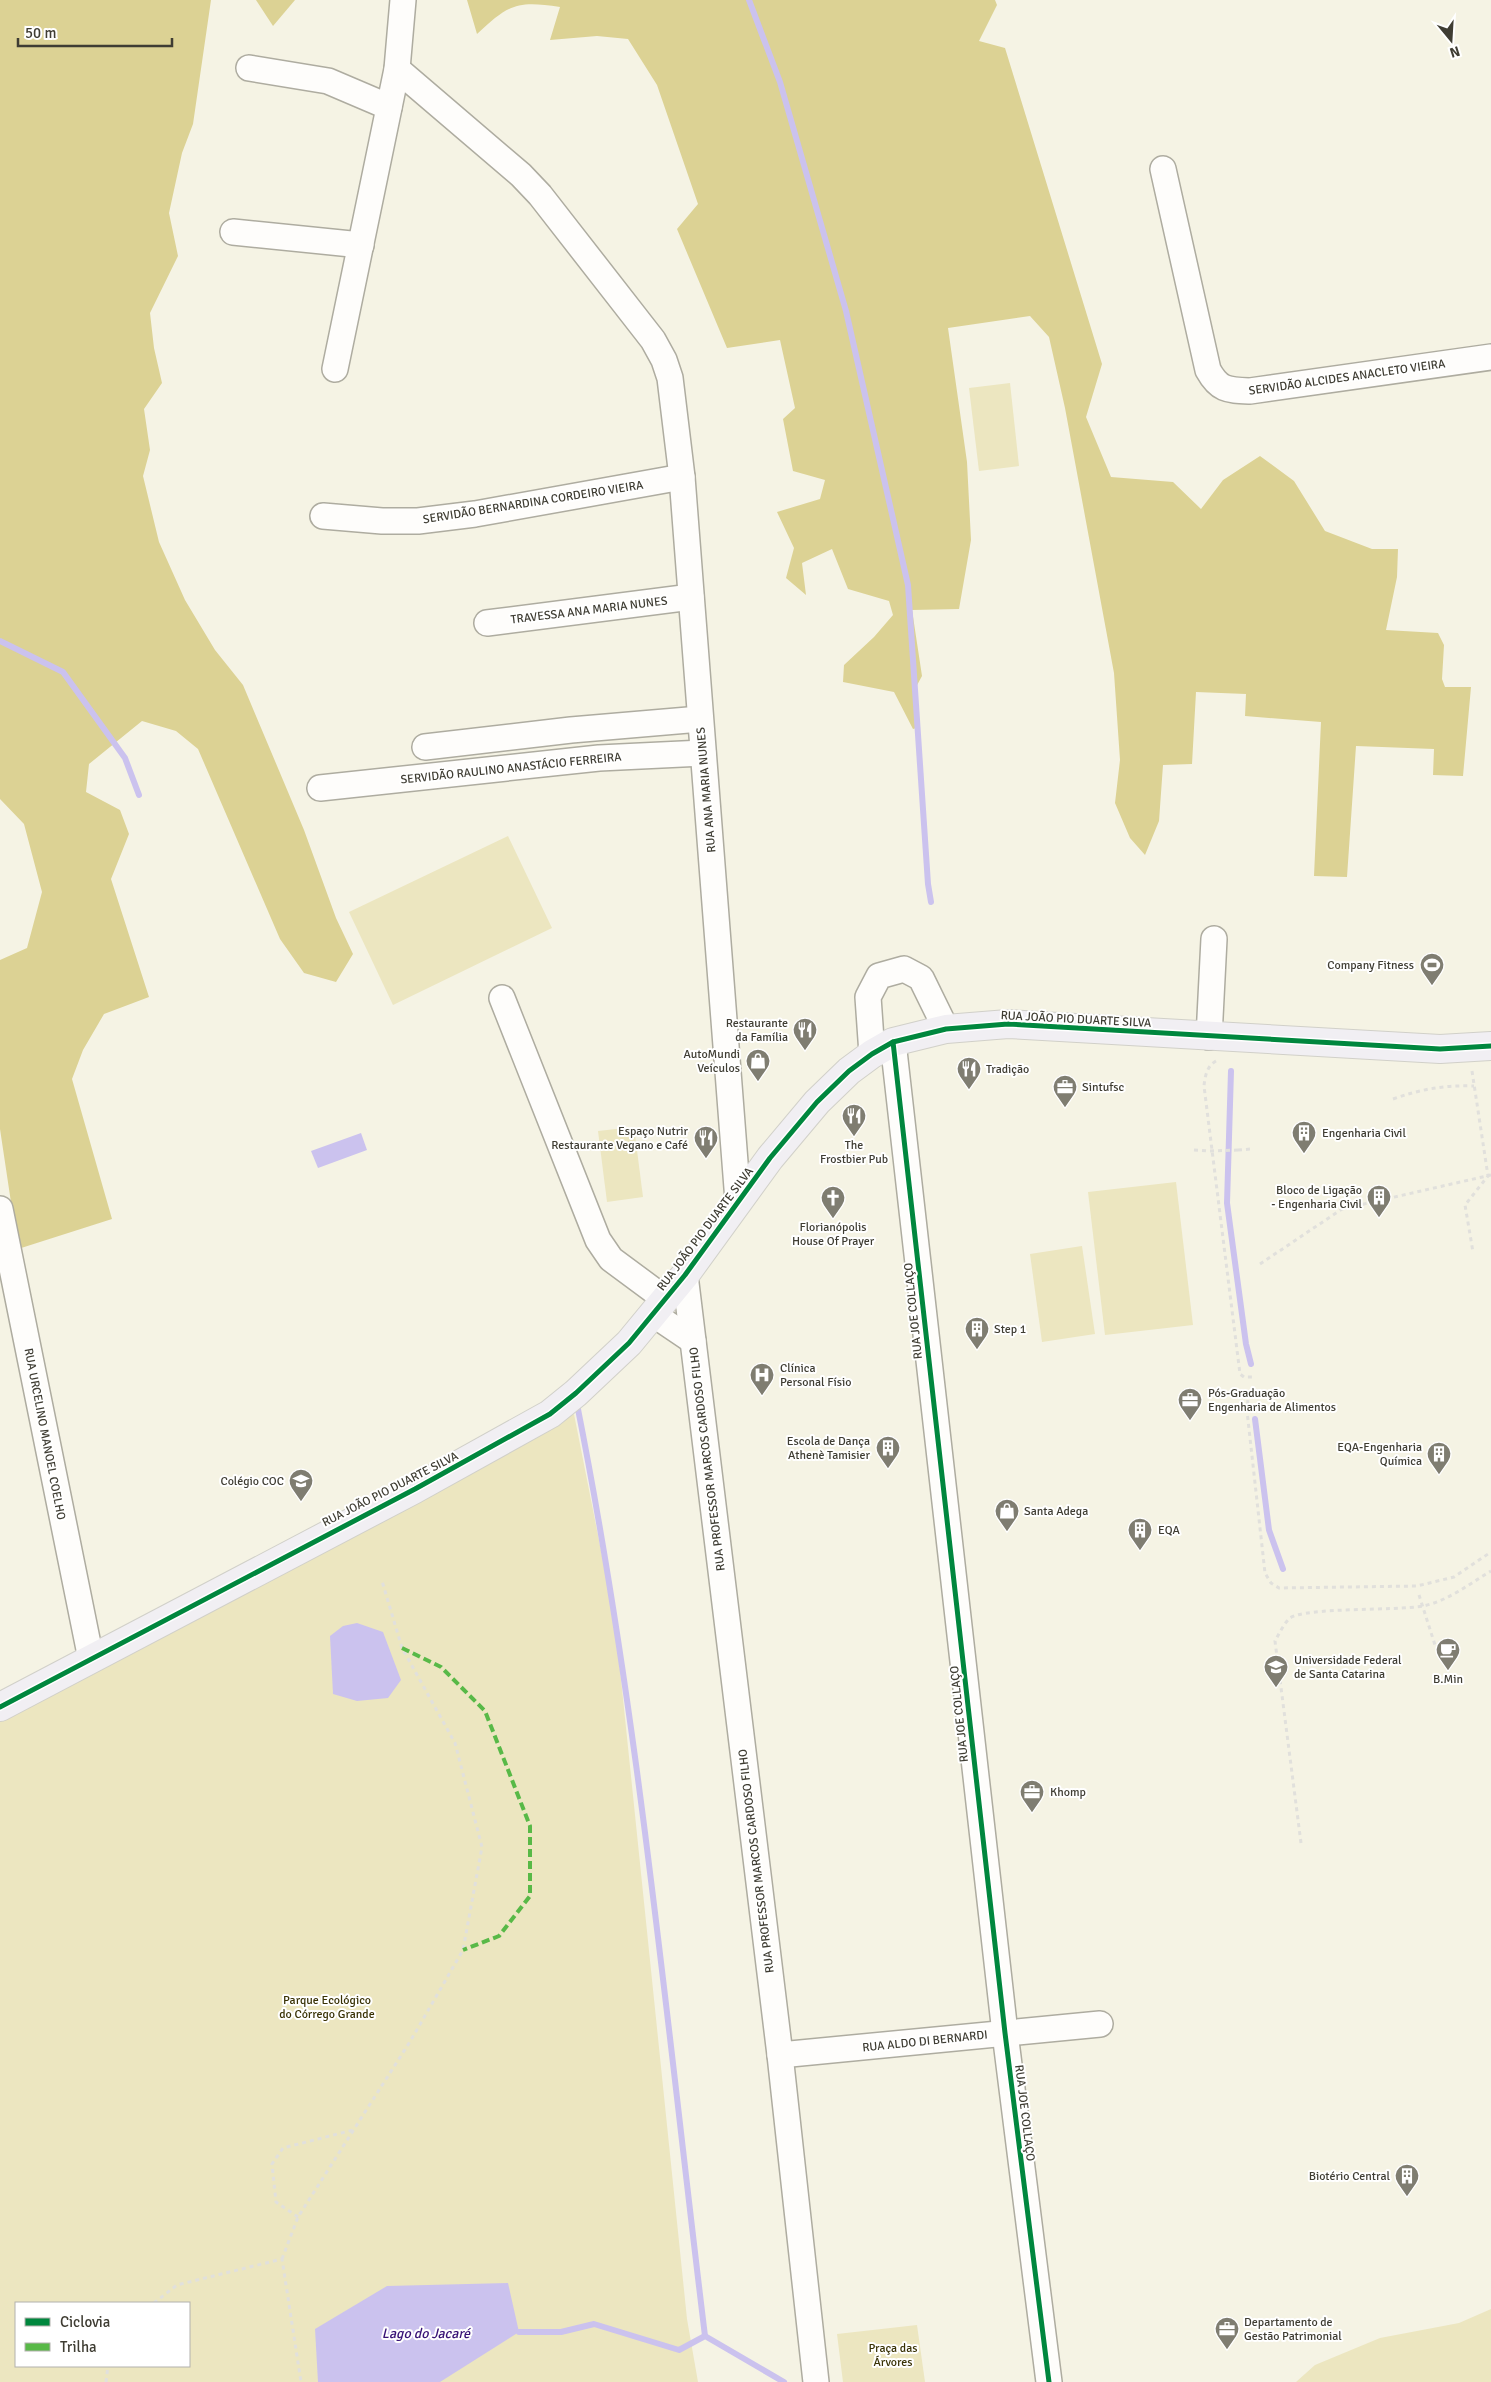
<svg xmlns="http://www.w3.org/2000/svg" width="1491" height="2382" font-family="Signika,sans-serif">
  <style>
    .green { fill: #ece6c0; fill-rule: evenodd }
    .forest { fill: #dcd294 }
    .water { fill: #cbc2ee }
    .lines { fill: none; stroke-linecap: round; stroke-linejoin: round }
    .stream { stroke: #cbc2ee; stroke-width: 6 }
    .minor-casing { stroke: #aeaca0; stroke-width: 28 }
    .major-casing { stroke: #d1d0c9; stroke-width: 30 }
    .path { stroke: #e1e0dc; stroke-width: 3; stroke-dasharray: 4 4; stroke-linecap: butt }
    .minor { stroke: #fefdfb; stroke-width: 25 }
    .major { stroke: #f1eff3; stroke-width: 28 }
    .path-bridge { stroke: #e1e0dc; stroke-width: 3; stroke-dasharray: 4 4; stroke-linecap: butt }
    .quiet { stroke: #58b947; stroke-width: 4; stroke-dasharray: 8 4; stroke-linecap: butt }
    .cycleway-casing { stroke: #fff; stroke-width: 8 }
    .cycleway { stroke: #00873e; stroke-width: 5 }
    .labels { text-anchor: middle; stroke-width: 4; stroke-linejoin: round; paint-order: stroke }
    .street-label { font-size: 12px; fill: #3f3d33; stroke: #fff }
    .poi-label { font-size: 12px; fill: #3f3d33; stroke: #fff; text-anchor: start }
    .park-label { font-size: 12px; fill: #393205; stroke: #fff }
    .water-label { font-size: 14px; font-style: italic; fill: #371275; stroke: #fff }
  </style>
  <rect width="100%" height="100%" fill="#f5f3e4"/>
  <g class="green">
    <polygon points="1010,383 1019,466 979,471 969,388"/>
    <polygon points="508,836 552,928 393,1005 349,912"/>
    <polygon points="634,1127 643,1197 607,1202 598,1131"/>
    <polygon points="1176,1182 1193,1325 1105,1335 1088,1192"/>
    <polygon points="1082,1246 1095,1334 1042,1342 1030,1254"/>
    <path d="M574 1414 615 1621 687 2319 698 2382H0V1717ZM16 2303H189V2366H16Z"/>
    <polygon points="1491,2309 1491,2382 1296,2382 1315,2365 1380,2338 1459,2323"/>
    <polygon points="917,2325 925,2382 843,2382 837,2334"/>
  </g>
  <g class="forest">
    <polygon points="0,0 211,0 193,124 182,153 169,213 178,256 150,313 154,348 162,383 144,409 150,450 143,476 159,542 185,600 215,650 243,685 304,830 336,918 353,954 336,982 304,973 280,939 198,749 176,731 142,721 89,764 86,792 120,810 129,834 111,879 149,997 104,1014 83,1050 72,1079 112,1219 18,1249 0,1129 0,960 27,948 42,892 24,824 0,799"/>
    <polygon points="256,0 295,0 273,26"/>
    <path d="M467 0H995L997 5 979 41 1005 48 1102 364 1086 417 1111 477 1173 482 1201 509 1223 480 1260 456 1294 481 1325 531 1372 549H1398L1397 577 1386 630 1438 633 1444 645 1442 679 1445 687H1471L1463 776 1433 775 1434 749 1356 746 1347 877 1314 876 1321 722 1245 716 1246 694 1196 692 1192 764 1163 765 1159 821 1145 855 1130 838 1115 803 1120 760 1114 673 1065 408 1049 337 1030 316 948 328 967 462 971 540 959 609 912 610 922 676 916 687 920 727 913 729 894 692 843 682 844 665 874 637 893 615 889 601 848 589 832 549 802 563 806 595 786 578 794 548 777 512 820 499 825 480 793 471 783 419 795 408 780 340 727 348 677 229 698 204 657 85 628 39 597 36 550 40 560 7C516 0 508 5 477 34Z"/>
  </g>
  <g class="water">
    <polygon points="361,1133 367,1150 318,1168 311,1151"/>
    <polygon points="357,1623 383,1632 401,1680 388,1698 357,1701 333,1694 330,1636 343,1626"/>
    <polygon points="508,2283 519,2332 440,2382 318,2382 315,2329 387,2286"/>
  </g>
  <g class="lines">
    <g class="stream">
      <polyline points="749,0 780,82 846,311 908,585 928,884 931,902"/>
      <polyline points="0,641 63,672 125,758 139,795"/>
      <polyline points="1231,1071 1227,1203 1246,1344 1251,1364"/>
      <path d="M577 1404C638 1711 667 2025 705 2336"/>
      <polyline points="1255,1419 1269,1530 1283,1569"/>
      <polyline points="519,2332 561,2332 594,2324 679,2350 705,2336 784,2382"/>
    </g>
    <defs>
      <g id="minor">
        <polyline points="249,68 328,81 389,107"/>
        <polyline points="397,69 521,175 540,195 653,340 664,360 670,378 682,477 738,1201"/>
        <path d="M1163 169 1208 370C1219 390 1227 390 1250 391L1491 357"/>
        <polyline points="233,232 361,245"/>
        <polyline points="335,369 397,69 403,0"/>
        <polyline points="323,516 382,521 418,521 475,514 682,477"/>
        <polyline points="487,623 691,597"/>
        <polyline points="425,747 571,730 700,719"/>
        <polyline points="320,788 599,758 703,753"/>
        <polyline points="502,998 598,1240 611,1259 665,1299"/>
        <polyline points="1209,1037 1214,939"/>
        <polyline points="893,1042 1005,2033 1049,2382"/>
        <polyline points="872,1054 868,997 879,976 904,969 921,978 946,1029"/>
        <polyline points="0,1209 91,1659"/>
        <polyline points="685,1275 780,2055 816,2382"/>
        <polyline points="653,1314 693,1341"/>
        <polyline points="780,2055 1100,2024"/>
      </g>
      <polyline id="major" points="0,1707 415,1489 550,1414 576,1393 629,1343 685,1275 770,1158 817,1102 849,1071 872,1054 893,1042 946,1029 1008,1024 1440,1049 1491,1046"/>
    </defs>
    <use href="#minor" class="minor-casing"/>
    <use href="#major" class="major-casing"/>
    <g class="path">
      <path d="M1216 1061C1207 1066 1205 1076 1204 1086L1240 1374 1244 1377H1255"/>
      <polyline points="1472,1071 1488,1176 1465,1205 1473,1252"/>
      <path d="M1393 1099C1421 1089 1445 1085 1474 1086"/>
      <polyline points="1194,1150 1210,1151"/>
      <polyline points="1238,1150 1251,1149"/>
      <polyline points="1260,1264 1342,1209 1491,1175"/>
      <polyline points="1261,1393 1248,1398 1247,1411 1265,1573 1271,1583 1279,1588 1417,1586 1454,1577 1491,1552"/>
      <polyline points="1419,1595 1435,1645"/>
      <path d="M1301 1843 1275 1641C1279 1634 1284 1623 1290 1618 1306 1607 1395 1611 1423 1606 1448 1601 1469 1584 1491 1571"/>
      <polyline points="298,2217 276,2202 272,2164 283,2148 353,2130"/>
      <polyline points="282,2259 298,2217 411,2040 463,1950 482,1847 455,1743 402,1648 382,1581"/>
      <polyline points="154,2303 177,2285 282,2259 301,2382"/>
      <polyline points="106,2382 108,2366"/>
    </g>
    <use href="#minor" class="minor"/>
    <use href="#major" class="major"/>
    <polyline class="path-bridge" points="1210,1151 1238,1150"/>
    <polyline class="quiet" points="402,1648 441,1667 485,1711 530,1826 530,1896 499,1936 463,1950"/>
    <defs>
      <g id="cycleway">
        <polyline points="893,1042 1005,2033 1049,2382"/>
        <polyline points="0,1707 415,1489 550,1414 576,1393 629,1343 685,1275 770,1158 817,1102 849,1071 872,1054 893,1042 946,1029 1008,1024 1440,1049 1491,1046"/>
      </g>
    </defs>
    <use href="#cycleway" class="cycleway-casing"/>
    <use href="#cycleway" class="cycleway"/>
  </g>
  <defs>
    <symbol id="stadium-pin" viewBox="-11 -11 22 30"><path d="M0 17L-7.5 6A9.5 9.5 0 1 1 7.5 6Z" fill="#7f7d71" stroke="#fff"/><path d="M0-5a6.5 5 0 1 0 0 10a6.5 5 0 1 0 0-10ZM-3.5-1.8h7v3.6h-7Z" fill="#fff"/></symbol>
    <symbol id="restaurant-pin" viewBox="-11 -11 22 30"><path d="M0 17L-7.5 6A9.5 9.5 0 1 1 7.5 6Z" fill="#7f7d71" stroke="#fff"/><path d="M-5-6h1v4h1v-4h1v4h1v-4h1v5L-1.5 .5V6h-2V.5L-5-1ZM5-6V6H3V1.5H1.5Q1.5-4 5-6Z" fill="#fff"/></symbol>
    <symbol id="shop-pin" viewBox="-11 -11 22 30"><path d="M0 17L-7.5 6A9.5 9.5 0 1 1 7.5 6Z" fill="#7f7d71" stroke="#fff"/><path d="M-5-2.5h2.3a2.7 3.5 0 0 1 5.4 0H5L5.5 6h-11ZM-1.5-2.5h3a1.5 2.3 0 0 0-3 0Z" fill="#fff"/></symbol>
    <symbol id="office-pin" viewBox="-11 -11 22 30"><path d="M0 17L-7.5 6A9.5 9.5 0 1 1 7.5 6Z" fill="#7f7d71" stroke="#fff"/><path d="M-6-3h4V-5.5h4V-3h4V5H-6ZM-1-4.5V-3h2v-1.5ZM-6 0V1H6V0Z" fill="#fff"/></symbol>
    <symbol id="building-pin" viewBox="-11 -11 22 30"><path d="M0 17L-7.5 6A9.5 9.5 0 1 1 7.5 6Z" fill="#7f7d71" stroke="#fff"/><path d="M-4-6H4V6H1V3H-1V6H-4ZM-2.5-4.3h1.7v1.8h-1.7ZM.8-4.3h1.7v1.8H.8ZM-2.5-1h1.7V.8h-1.7ZM.8-1h1.7V.8H.8Z" fill="#fff"/></symbol>
    <symbol id="church-pin" viewBox="-11 -11 22 30"><path d="M0 17L-7.5 6A9.5 9.5 0 1 1 7.5 6Z" fill="#7f7d71" stroke="#fff"/><path d="M-1.2-6h2.4v3.5h3.3v2.4h-3.3V6h-2.4V-.1h-3.3v-2.4h3.3Z" fill="#fff"/></symbol>
    <symbol id="hospital-pin" viewBox="-11 -11 22 30"><path d="M0 17L-7.5 6A9.5 9.5 0 1 1 7.5 6Z" fill="#7f7d71" stroke="#fff"/><path d="M-5-5h3v3.5h4V-5h3V5h-3V1.5h-4V5h-3Z" fill="#fff"/></symbol>
    <symbol id="school-pin" viewBox="-11 -11 22 30"><path d="M0 17L-7.5 6A9.5 9.5 0 1 1 7.5 6Z" fill="#7f7d71" stroke="#fff"/><path d="M0-5L7-2L0 1L-7-2ZM-4 1L0 2.5L4 1V4Q0 6-4 4Z" fill="#fff"/></symbol>
    <symbol id="cafe-pin" viewBox="-11 -11 22 30"><path d="M0 17L-7.5 6A9.5 9.5 0 1 1 7.5 6Z" fill="#7f7d71" stroke="#fff"/><path d="M-5.5-4.5H6V0H3Q3 3.5 0 3.5H-2.5Q-5.5 3.5-5.5 0ZM3-3.2v2h1.7v-2ZM-6 4.5H4V6H-6Z" fill="#fff"/></symbol>
    <symbol id="university-pin" viewBox="-11 -11 22 30"><path d="M0 17L-7.5 6A9.5 9.5 0 1 1 7.5 6Z" fill="#7f7d71" stroke="#fff"/><path d="M0-5L7-2L0 1L-7-2ZM-4 1L0 2.5L4 1V4Q0 6-4 4Z" fill="#fff"/></symbol>
  </defs>
  <g fill-rule="evenodd">
    <use href="#stadium-pin" x="1418" y="951" width="28" height="38"/>
    <use href="#restaurant-pin" x="791" y="1016" width="28" height="38"/>
    <use href="#shop-pin" x="744" y="1047" width="28" height="38"/>
    <use href="#restaurant-pin" x="955" y="1055" width="28" height="38"/>
    <use href="#office-pin" x="1051" y="1073" width="28" height="38"/>
    <use href="#restaurant-pin" x="840" y="1102" width="28" height="38"/>
    <use href="#building-pin" x="1290" y="1119" width="28" height="38"/>
    <use href="#restaurant-pin" x="692" y="1124" width="28" height="38"/>
    <use href="#building-pin" x="1365" y="1183" width="28" height="38"/>
    <use href="#church-pin" x="819" y="1184" width="28" height="38"/>
    <use href="#building-pin" x="963" y="1315" width="28" height="38"/>
    <use href="#hospital-pin" x="748" y="1361" width="28" height="38"/>
    <use href="#office-pin" x="1176" y="1386" width="28" height="38"/>
    <use href="#building-pin" x="874" y="1434" width="28" height="38"/>
    <use href="#building-pin" x="1425" y="1440" width="28" height="38"/>
    <use href="#school-pin" x="287" y="1467" width="28" height="38"/>
    <use href="#shop-pin" x="993" y="1497" width="28" height="38"/>
    <use href="#building-pin" x="1126" y="1516" width="28" height="38"/>
    <use href="#cafe-pin" x="1434" y="1636" width="28" height="38"/>
    <use href="#university-pin" x="1262" y="1653" width="28" height="38"/>
    <use href="#office-pin" x="1018" y="1778" width="28" height="38"/>
    <use href="#building-pin" x="1393" y="2162" width="28" height="38"/>
    <use href="#office-pin" x="1213" y="2315" width="28" height="38"/>
  </g>
  <g class="labels">
    <g class="street-label">
      <text transform="translate(1347 377) rotate(-8)" y="4">SERVIDÃO ALCIDES ANACLETO VIEIRA</text>
      <text transform="translate(533 502) rotate(-9)" y="4">SERVIDÃO BERNARDINA CORDEIRO VIEIRA</text>
      <text transform="translate(589 610) rotate(-7)" y="4">TRAVESSA ANA MARIA NUNES</text>
      <text transform="translate(511 768) rotate(-6)" y="4">SERVIDÃO RAULINO ANASTÁCIO FERREIRA</text>
      <text transform="translate(706 790) rotate(-95)" y="4">RUA ANA MARIA NUNES</text>
      <text transform="translate(1076 1019) rotate(3)" y="4">RUA JOÃO PIO DUARTE SILVA</text>
      <text transform="translate(705 1229) rotate(-53)" y="4">RUA JOÃO PIO DUARTE SILVA</text>
      <text transform="translate(913 1311) rotate(-96)" y="4">RUA JOE COLLAÇO</text>
      <text transform="translate(45 1434) rotate(79)" y="4">RUA URCELINO MANOEL COELHO</text>
      <text transform="translate(707 1459) rotate(-97)" y="4">RUA PROFESSOR MARCOS CARDOSO FILHO</text>
      <text transform="translate(390 1489) rotate(-27)" y="4">RUA JOÃO PIO DUARTE SILVA</text>
      <text transform="translate(959 1714) rotate(-96)" y="4">RUA JOE COLLAÇO</text>
      <text transform="translate(756 1861) rotate(-97)" y="4">RUA PROFESSOR MARCOS CARDOSO FILHO</text>
      <text transform="translate(925 2041) rotate(-6)" y="4">RUA ALDO DI BERNARDI</text>
      <text transform="translate(1025 2113) rotate(83)" y="4">RUA JOE COLLAÇO</text>
    </g>
    <g class="poi-label">
      <text x="1414" y="969" text-anchor="end">Company Fitness</text>
      <text x="788" y="1027" text-anchor="end">Restaurante<tspan x="788" dy="14">da Família</tspan></text>
      <text x="740" y="1058" text-anchor="end">AutoMundi<tspan x="740" dy="14">Veículos</tspan></text>
      <text x="986" y="1073">Tradição</text>
      <text x="1082" y="1091">Sintufsc</text>
      <text x="688" y="1135" text-anchor="end">Espaço Nutrir<tspan x="688" dy="14">Restaurante Vegano e Café</tspan></text>
      <text x="1322" y="1137">Engenharia Civil</text>
      <text x="854" y="1149" text-anchor="middle">The<tspan x="854" dy="14">Frostbier Pub</tspan></text>
      <text x="1362" y="1194" text-anchor="end">Bloco de Ligação<tspan x="1362" dy="14">- Engenharia Civil</tspan></text>
      <text x="833" y="1231" text-anchor="middle">Florianópolis<tspan x="833" dy="14">House Of Prayer</tspan></text>
      <text x="994" y="1333">Step 1</text>
      <text x="780" y="1372">Clínica<tspan x="780" dy="14">Personal Físio</tspan></text>
      <text x="1208" y="1397">Pós-Graduação<tspan x="1208" dy="14">Engenharia de Alimentos</tspan></text>
      <text x="870" y="1445" text-anchor="end">Escola de Dança<tspan x="870" dy="14">Athenè Tamisier</tspan></text>
      <text x="1422" y="1451" text-anchor="end">EQA-Engenharia<tspan x="1422" dy="14">Química</tspan></text>
      <text x="284" y="1485" text-anchor="end">Colégio COC</text>
      <text x="1024" y="1515">Santa Adega</text>
      <text x="1158" y="1534">EQA</text>
      <text x="1294" y="1664">Universidade Federal<tspan x="1294" dy="14">de Santa Catarina</tspan></text>
      <text x="1448" y="1683" text-anchor="middle">B.Min</text>
      <text x="1050" y="1796">Khomp</text>
      <text x="1390" y="2180" text-anchor="end">Biotério Central</text>
      <text x="1244" y="2326">Departamento de<tspan x="1244" dy="14">Gestão Patrimonial</tspan></text>
    </g>
    <g class="park-label">
      <text x="327" y="2004">Parque Ecológico<tspan x="327" dy="14">do Córrego Grande</tspan></text>
      <text x="893" y="2352">Praça das<tspan x="893" dy="14">Árvores</tspan></text>
    </g>
    <g class="water-label">
      <text x="426" y="2338">Lago do Jacaré</text>
    </g>
  </g>
  <rect x="15" y="2302" width="175" height="65" fill="#ffffff" stroke="#b2b1ad"/>
  <rect x="25" y="2318" width="25" height="8" fill="#00873e" stroke="#b2b1ad"/>
  <text x="60" y="2327" font-size="15" fill="#3f3d33">Ciclovia</text>
  <rect x="25" y="2343" width="25" height="8" fill="#58b947" stroke="#b2b1ad"/>
  <text x="60" y="2352" font-size="15" fill="#3f3d33">Trilha</text>
  <g transform="translate(1451 40) rotate(162)" stroke="#ffffff" stroke-width="4" paint-order="stroke">
  <path d="M0-4L9 19L0 12L-9 19Z" fill="#3f3d33"/>
  <text y="-8" font-size="14" font-weight="bold" text-anchor="middle" fill="#3f3d33">N</text>
  </g>
  <path d="M18 38v8h154v-8" fill="none" stroke="#3f3d33" stroke-width="2.5"/>
  <text x="25" y="38" font-size="15" fill="#3f3d33" stroke="#ffffff" stroke-width="4" paint-order="stroke">50 m</text>
</svg>
